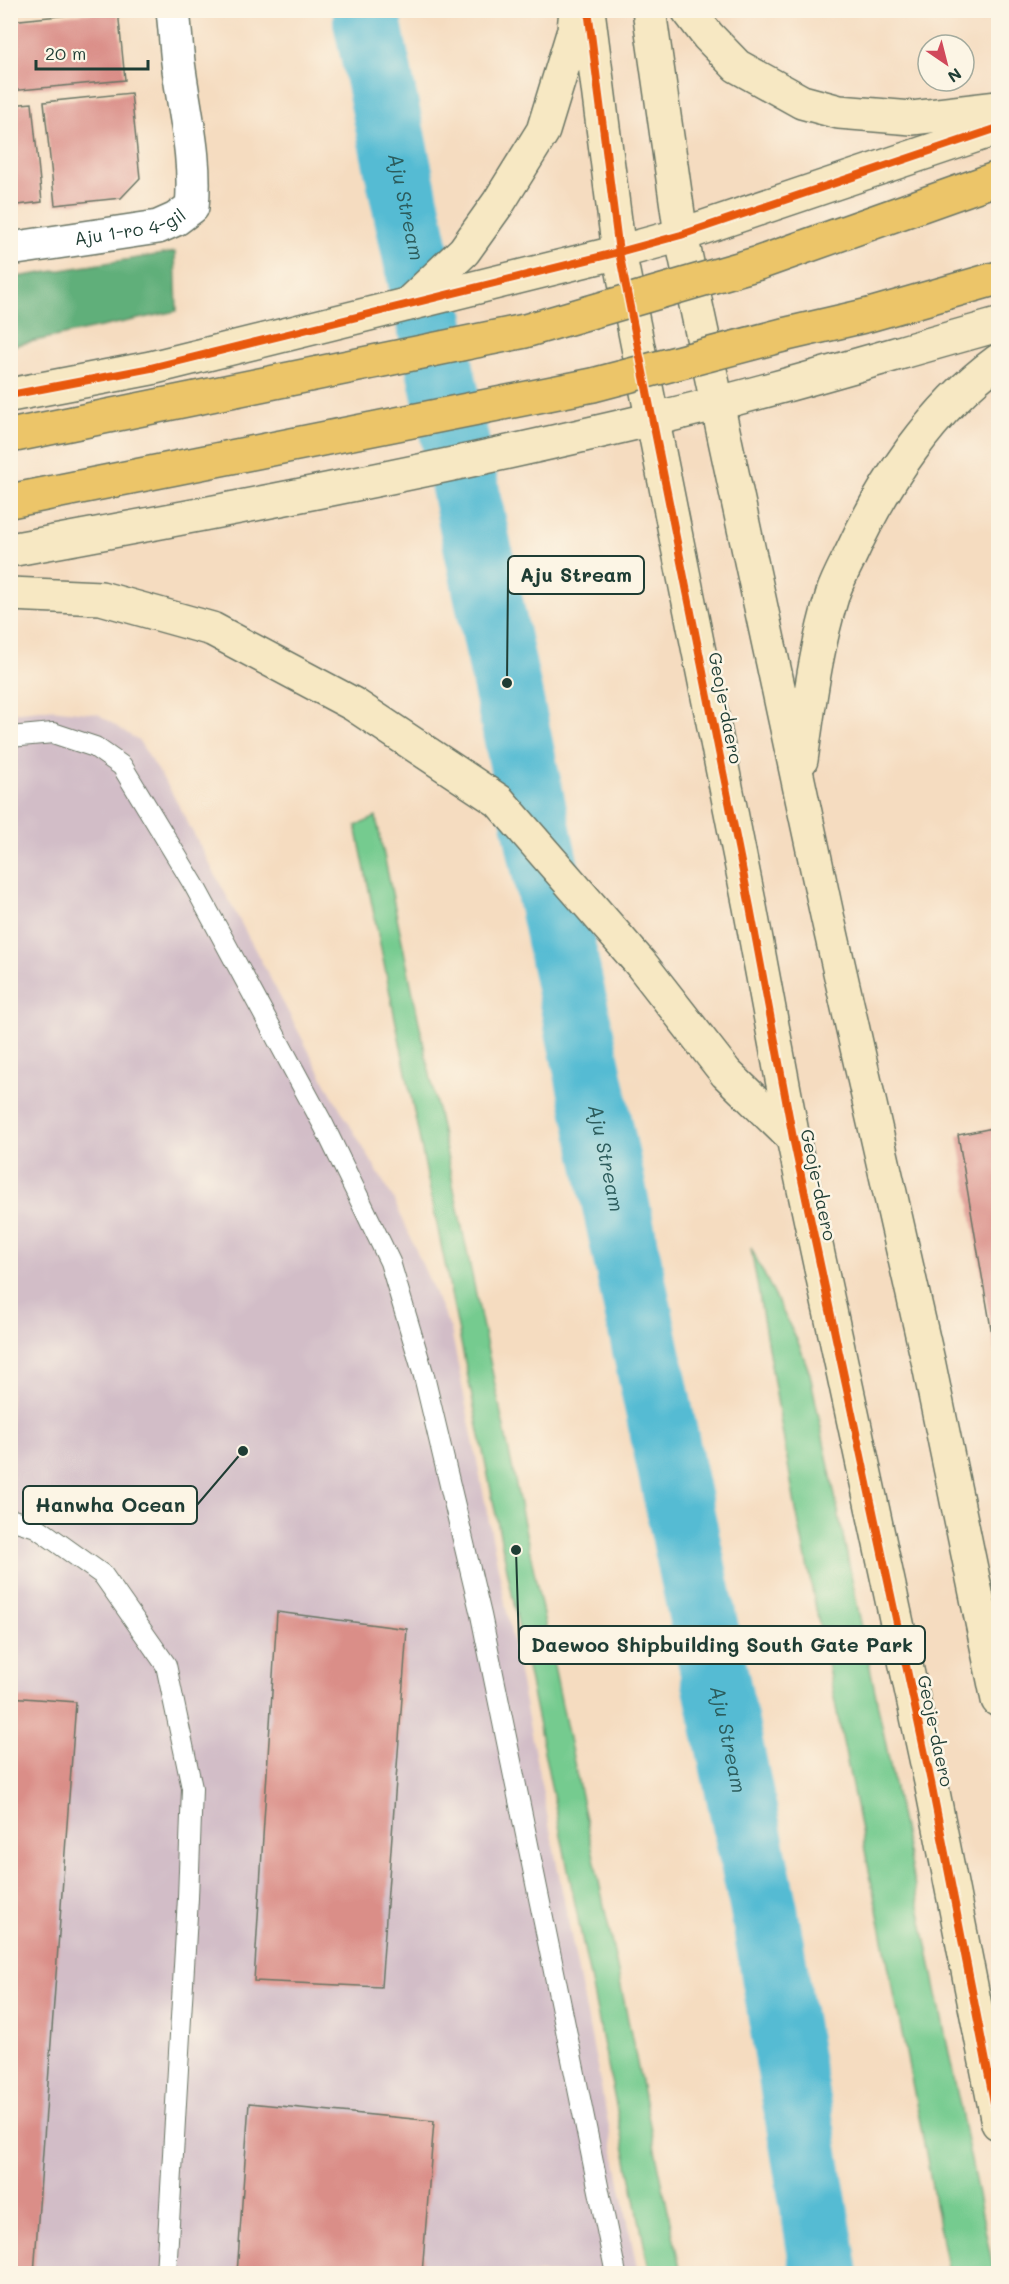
<svg xmlns="http://www.w3.org/2000/svg" width="1009" height="2284" font-family="Mali,sans-serif">
  <style>
    .industrial { fill: #d2bdc7 }
    .green { fill: #75cb8f; stroke: #4a8462; stroke-width: 1.5 }
    .forest { fill: #60af7a; stroke: #407657; stroke-width: 1.5 }
    .lines { fill: none; stroke-linecap: round; stroke-linejoin: round }
    .river { stroke: #55bbd3; stroke-width: 68 }
    .building { fill: #da8e88 }
    .lane-casing { stroke: #6a7565; stroke-width: 22 }
    .street-casing { stroke: #6a7565; stroke-width: 36 }
    .secondary-casing { stroke: #6a7565; stroke-width: 36 }
    .lane { stroke: #fff; stroke-width: 20 }
    .street { stroke: #fff; stroke-width: 33 }
    .secondary { stroke: #f7e8c3; stroke-width: 33 }
    .highway-bridge-casing { stroke: #6a7565; stroke-width: 36; stroke-linecap: butt }
    .highway-bridge { stroke: #ecc569; stroke-width: 33 }
    .cycleway-casing { stroke: #fcf5e5; stroke-width: 11 }
    .cycleway { stroke: #e8590c; stroke-width: 8 }
    .labels { text-anchor: middle; stroke-width: 5; stroke-linejoin: round; paint-order: stroke }
    .street-label { font-size: 18px; fill: #1f3d34; stroke: #fcf5e5 }
    .water-label { font-size: 20px; font-style: italic; fill: #2c5c5c; stroke: #fcf5e5 }
    .leader { fill: none; stroke: #1f3d34; stroke-width: 2 }
    .callout-dot { fill: #1f3d34; stroke: #fcf5e5; stroke-width: 2 }
    .callout { fill: #fcf5e5; stroke: #1f3d34; stroke-width: 2 }
    .callout-label { font-size: 20px; text-anchor: middle; font-weight: bold; fill: #1f3d34 }
  </style>
  <rect width="100%" height="100%" fill="#fcf5e5"/>
  <filter id="ink" filterUnits="userSpaceOnUse"><feTurbulence type="fractalNoise" baseFrequency=".0167" numOctaves="2"/><feDisplacementMap in="SourceGraphic" scale="12" xChannelSelector="R" yChannelSelector="G"/><feConvolveMatrix kernelMatrix="1 2 1 2 8 2 1 2 1" color-interpolation-filters="sRGB"/></filter>
  <filter id="wash" filterUnits="userSpaceOnUse"><feTurbulence type="fractalNoise" baseFrequency=".008" numOctaves="4" result="noise"/><feDisplacementMap in="SourceGraphic" scale="24" xChannelSelector="R" yChannelSelector="G"/><feGaussianBlur stdDeviation="1.35" result="paint"/><feColorMatrix in="noise" values="0 0 0 0 0 0 0 0 0 0 0 0 0 0 0 0 0 1.4 0 .05"/><feComposite in="paint" operator="in"/></filter>
  <g filter="url(#wash)">
    <rect width="100%" height="100%" fill="#f5dcc0"/>
    <polygon class="industrial" points="50,709 98,714 139,741 171,791 331,1093 393,1198 451,1330 638,2273 11,2274 10,713"/>
    <g class="green">
      <polygon points="376,817 681,2273 650,2273 356,826"/>
      <polygon points="751,1248 798,1342 810,1374 994,2273 948,2273 919,2117 795,1505"/>
    </g>
    <polygon class="forest" points="175,252 177,311 11,346 11,278"/>
    <g class="lines">
      <path class="river" id="s1" d="M367 10V21L764 1910 825 2274"/>
    </g>
    <g id="blocks">
      <g class="building">
        <polygon points="118,10 125,80 10,91 10,21"/>
        <polygon points="131,93 140,178 121,198 55,205 44,102"/>
        <polygon points="32,103 42,202 10,206 10,105"/>
        <polygon points="998,1127 998,1364 997,1364 958,1135"/>
        <polygon points="277,1612 407,1629 381,1987 254,1981"/>
        <polygon points="10,1697 76,1702 34,2274 10,2274"/>
        <polygon points="249,2103 434,2121 422,2274 237,2274"/>
      </g>
    </g>
  </g>
  <g filter="url(#ink)">
    <use href="#blocks" fill-opacity="0" stroke="#6a7565" stroke-width="1.5"/>
    <g class="lines">
      <defs>
        <g id="lane">
          <polyline points="10,737 53,733 95,747 122,766 194,885 324,1126 390,1262 424,1376 481,1615 616,2274"/>
          <polyline points="10,1519 36,1527 103,1575 166,1665 192,1788 188,1898 166,2274"/>
        </g>
        <g id="street">
          <path id="s2" d="M10 249 158 227 176 219 192 207C197 157 184 111 178 62 176 45 175 28 173 10"/>
        </g>
        <g id="secondary">
          <polyline points="588,10 619,252 750,907 793,1138 931,1782 998,2123"/>
          <polyline points="649,10 681,235 827,915 929,1365 998,1700"/>
          <polyline points="688,10 708,36 737,66 802,102 839,112 912,118 998,108"/>
          <polyline points="408,304 464,251 499,202 543,131 574,30 576,10"/>
          <polyline points="10,395 151,368 619,252 681,235 998,128"/>
          <path d="M10 550C224 511 438 470 649 420 767 393 882 357 998 325"/>
          <polyline points="10,594 101,598 212,629 353,704 499,801 641,964 726,1073 793,1138"/>
          <path d="M801 760C809 705 816 647 833 593 837 581 844 568 850 556 883 483 933 408 998 361"/>
        </g>
      </defs>
      <use href="#lane" class="lane-casing"/>
      <use href="#street" class="street-casing"/>
      <use href="#secondary" class="secondary-casing"/>
      <use href="#lane" class="lane"/>
      <use href="#street" class="street"/>
      <use href="#secondary" class="secondary"/>
      <defs>
        <g id="highway-bridge">
          <polyline points="10,436 525,331 759,263 998,178"/>
          <polyline points="10,501 593,385 787,334 869,315 998,278"/>
        </g>
      </defs>
      <use href="#highway-bridge" class="highway-bridge-casing"/>
      <use href="#highway-bridge" class="highway-bridge"/>
      <defs>
        <g id="cycleway">
          <polyline points="588,10 619,252 750,907 793,1138 931,1782 998,2123"/>
          <polyline points="10,395 151,368 619,252 681,235 998,128"/>
        </g>
      </defs>
      <use href="#cycleway" class="cycleway-casing"/>
      <use href="#cycleway" class="cycleway"/>
    </g>
  </g>
  <g class="labels">
    <g class="street-label">
      <text dy="6" stroke="none"><textPath href="#s2" startOffset="122">Aju 1-ro 4-gil</textPath></text>
      <text transform="translate(725 708) rotate(79)" y="6">Geoje-daero</text>
      <text transform="translate(818 1185) rotate(78)" y="6">Geoje-daero</text>
      <text transform="translate(935 1731) rotate(78)" y="6">Geoje-daero</text>
    </g>
    <g class="water-label">
      <text dy="7" stroke="none"><textPath href="#s1" startOffset="201">Aju Stream</textPath></text>
      <text dy="7" stroke="none"><textPath href="#s1" startOffset="1173">Aju Stream</textPath></text>
      <text dy="7" stroke="none"><textPath href="#s1" startOffset="1767">Aju Stream</textPath></text>
    </g>
  </g>
  <path class="leader" d="M507 683L508 575M243 1451L197 1505M516 1550L519 1645"/>
  <g class="callout-dot">
    <circle cx="507" cy="683" r="6"/>
    <circle cx="243" cy="1451" r="6"/>
    <circle cx="516" cy="1550" r="6"/>
  </g>
  <g class="callout">
    <rect x="508" y="556" width="136" height="38" rx="6"/>
    <rect x="23" y="1486" width="174" height="38" rx="6"/>
    <rect x="519" y="1626" width="406" height="38" rx="6"/>
  </g>
  <g class="callout-label">
    <text x="576" y="582">Aju Stream</text>
    <text x="110" y="1512">Hanwha Ocean</text>
    <text x="722" y="1652">Daewoo Shipbuilding South Gate Park</text>
  </g>
  <rect width="1009" height="2284" fill="none" stroke="#fcf5e5" stroke-width="36"/>
  <g transform="translate(946 63) rotate(145)"><circle r="28" fill="#fcf5e5" stroke="#a4ab9e" stroke-width="1.5"/>
  <path d="M0-4.5L10 22L0 15L-10 22Z" fill="#d1495b"/>
  <text y="-9" font-size="16" font-weight="bold" text-anchor="middle" fill="#1f3d34">N</text>
  </g>
  <path d="M36 60v9h112v-9" fill="none" stroke="#1f3d34" stroke-width="3"/>
  <text x="45" y="60" font-size="18" fill="#1f3d34" stroke="#fcf5e5" stroke-width="4.5" paint-order="stroke">20 m</text>
</svg>
